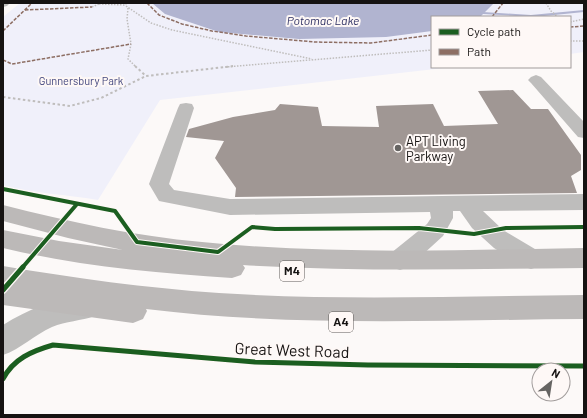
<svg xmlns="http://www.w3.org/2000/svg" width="587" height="418" font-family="Barlow,sans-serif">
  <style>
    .green { fill: #f0f0fa }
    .water { fill: #b1b4d0 }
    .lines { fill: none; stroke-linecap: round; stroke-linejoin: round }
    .stream { fill: #b1b4d0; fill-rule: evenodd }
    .building { fill: #a09794 }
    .path-far1 { stroke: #bfbdbc; stroke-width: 1.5; stroke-dasharray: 1.5 1.5; stroke-linecap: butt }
    .path { stroke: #bfbdbc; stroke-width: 2; stroke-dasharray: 2.5 2.5; stroke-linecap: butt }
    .minor { fill: #bebdbc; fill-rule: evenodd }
    .highway { fill: #bcb9b8; fill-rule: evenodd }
    .quiet { stroke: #8d6e63; stroke-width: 1.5; stroke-dasharray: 3.5 1.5; stroke-linecap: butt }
    .cycleway-far1-casing { stroke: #fef8f6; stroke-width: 6 }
    .cycleway-casing { stroke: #fef8f6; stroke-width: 8 }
    .cycleway-far1 { stroke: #1b5e20; stroke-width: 4 }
    .cycleway { stroke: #1b5e20; stroke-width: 5 }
    .poi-dot { fill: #666462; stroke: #fef8f6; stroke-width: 1.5 }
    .labels { text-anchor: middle; stroke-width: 4; stroke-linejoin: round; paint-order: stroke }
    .far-park-label { font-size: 11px; fill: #44487f; stroke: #fef8f6 }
    .far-water-label { font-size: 12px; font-style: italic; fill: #2b2d61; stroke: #fef8f6 }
    .shield { fill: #fef8f6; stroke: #5c5856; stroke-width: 1 }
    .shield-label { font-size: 12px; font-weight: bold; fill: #161312 }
    .poi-label { font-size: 13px; fill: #161312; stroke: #fef8f6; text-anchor: start }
    .near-street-label { font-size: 16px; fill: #161312; stroke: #fef8f6 }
  </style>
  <rect width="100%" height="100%" fill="#fcf9f8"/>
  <path class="green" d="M20 3H584V52L570 54V17H432V67H453L160 100 98 200C66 194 34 194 3 185V17Z"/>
  <polygon class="water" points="152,3 494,3 480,17 432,17 432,31 386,37 299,39 219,32 165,14"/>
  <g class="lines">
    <polygon class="stream" points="584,10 584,12 534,17 483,14 481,13 483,12 531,15"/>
  </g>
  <polygon class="building" points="513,90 531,109 548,109 581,155 581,170 571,176 577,193 235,197 236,188 215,158 224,141 186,137 189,129 233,117 275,110 280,104 318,107 322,126 379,127 376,106 433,104 444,126 498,124 478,91"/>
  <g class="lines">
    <g class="path-far1">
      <polyline points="126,3 126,6 151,23 172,30 312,59"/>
      <polyline points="546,3 551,11 558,17"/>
      <polyline points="99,4 126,5"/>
      <polyline points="92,7 99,4"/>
      <polyline points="128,8 127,19 131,44 128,59 136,67"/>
      <polyline points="570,22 584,19"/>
      <polyline points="570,41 584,41"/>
      <polyline points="225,67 432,50"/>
    </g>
    <g class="path">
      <polyline points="135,66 146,76 234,66"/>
      <polyline points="3,97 70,106 101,98 146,76"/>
    </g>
    <g class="minor">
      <polygon points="3,3 10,3 7,6 3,7"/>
      <polygon points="536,75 541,77 584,122 584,138 578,137 531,83 528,80 531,77"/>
      <polygon points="186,103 192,104 194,108 169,184 174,190 230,199 584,194 584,210 483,211 503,230 540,252 543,259 540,266 531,269 522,266 494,248 472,228 460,211 453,211 453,218 443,236 409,267 400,270 391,267 388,260 391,253 427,224 431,218 430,212 230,215 159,201 149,184 178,108 180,104"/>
      <path d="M85 296 95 300 99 308 95 316C81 321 66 321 52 327 34 335 21 349 3 355V325C28 309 55 299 85 296Z"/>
    </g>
    <g class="highway">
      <path d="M3 205C69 222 135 236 202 242 329 255 457 250 584 248V268C470 269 357 272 243 265L245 268 241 275 232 278C155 273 78 266 3 248V230L59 241 123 250 68 238 3 221Z"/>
      <path d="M3 266C74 278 146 288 219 293 340 301 462 296 584 295V319C438 320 291 327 146 309L147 311 143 319 133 323 3 305Z"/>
    </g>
    <g class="quiet">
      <polyline points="147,3 159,15 182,24 212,31 246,36 315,42 371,43 432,35"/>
      <polyline points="25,10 92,7"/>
      <polyline points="492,17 503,3"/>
      <polyline points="570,27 584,26"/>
      <polyline points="3,31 32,3"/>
      <polyline points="3,60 12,64 131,44"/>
    </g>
    <defs>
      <g id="cycleway-far1">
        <polyline points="3,189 115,211 137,242 218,252 252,227 275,229 419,228 474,234 506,228 584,227"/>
        <polyline points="22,268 77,204"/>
      </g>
      <g id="cycleway">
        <polyline points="3,290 23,267"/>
        <path d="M3 379C13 359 32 351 53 345L255 362 368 365 584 366"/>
      </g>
    </defs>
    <use href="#cycleway-far1" class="cycleway-far1-casing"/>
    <use href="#cycleway" class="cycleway-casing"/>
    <use href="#cycleway-far1" class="cycleway-far1"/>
    <use href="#cycleway" class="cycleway"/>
  </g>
  <circle class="poi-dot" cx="398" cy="148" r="4"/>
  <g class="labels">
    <g class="far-park-label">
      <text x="81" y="85">Gunnersbury Park</text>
    </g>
    <g class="far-water-label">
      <text x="323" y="25">Potomac Lake</text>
    </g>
    <g class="shield">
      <rect x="280" y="261" width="24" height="20" rx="3"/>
      <rect x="329" y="312" width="24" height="20" rx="3"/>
    </g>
    <g class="shield-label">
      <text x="292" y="275">M4</text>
      <text x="341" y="326">A4</text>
    </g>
    <g class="poi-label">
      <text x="406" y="146">APT Living<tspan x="406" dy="15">Parkway</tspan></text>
    </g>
    <g class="near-street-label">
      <text transform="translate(292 350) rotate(2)" y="6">Great West Road</text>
    </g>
  </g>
  <rect width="587" height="418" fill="none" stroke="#161312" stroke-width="8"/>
  <rect x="431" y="16" width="140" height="52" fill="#fef8f6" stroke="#a19c9b"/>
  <rect x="439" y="29" width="20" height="6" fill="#1b5e20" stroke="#a19c9b"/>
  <text x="467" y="36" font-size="12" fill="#161312">Cycle path</text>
  <rect x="439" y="49" width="20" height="6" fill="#8d6e63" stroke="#a19c9b"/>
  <text x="467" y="56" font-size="12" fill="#161312">Path</text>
  <g transform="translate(551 382) rotate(30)"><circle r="19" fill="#fef8f6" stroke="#a19c9b"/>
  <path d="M0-3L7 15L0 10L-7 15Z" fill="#666462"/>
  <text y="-6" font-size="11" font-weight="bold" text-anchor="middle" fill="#161312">N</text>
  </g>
</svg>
